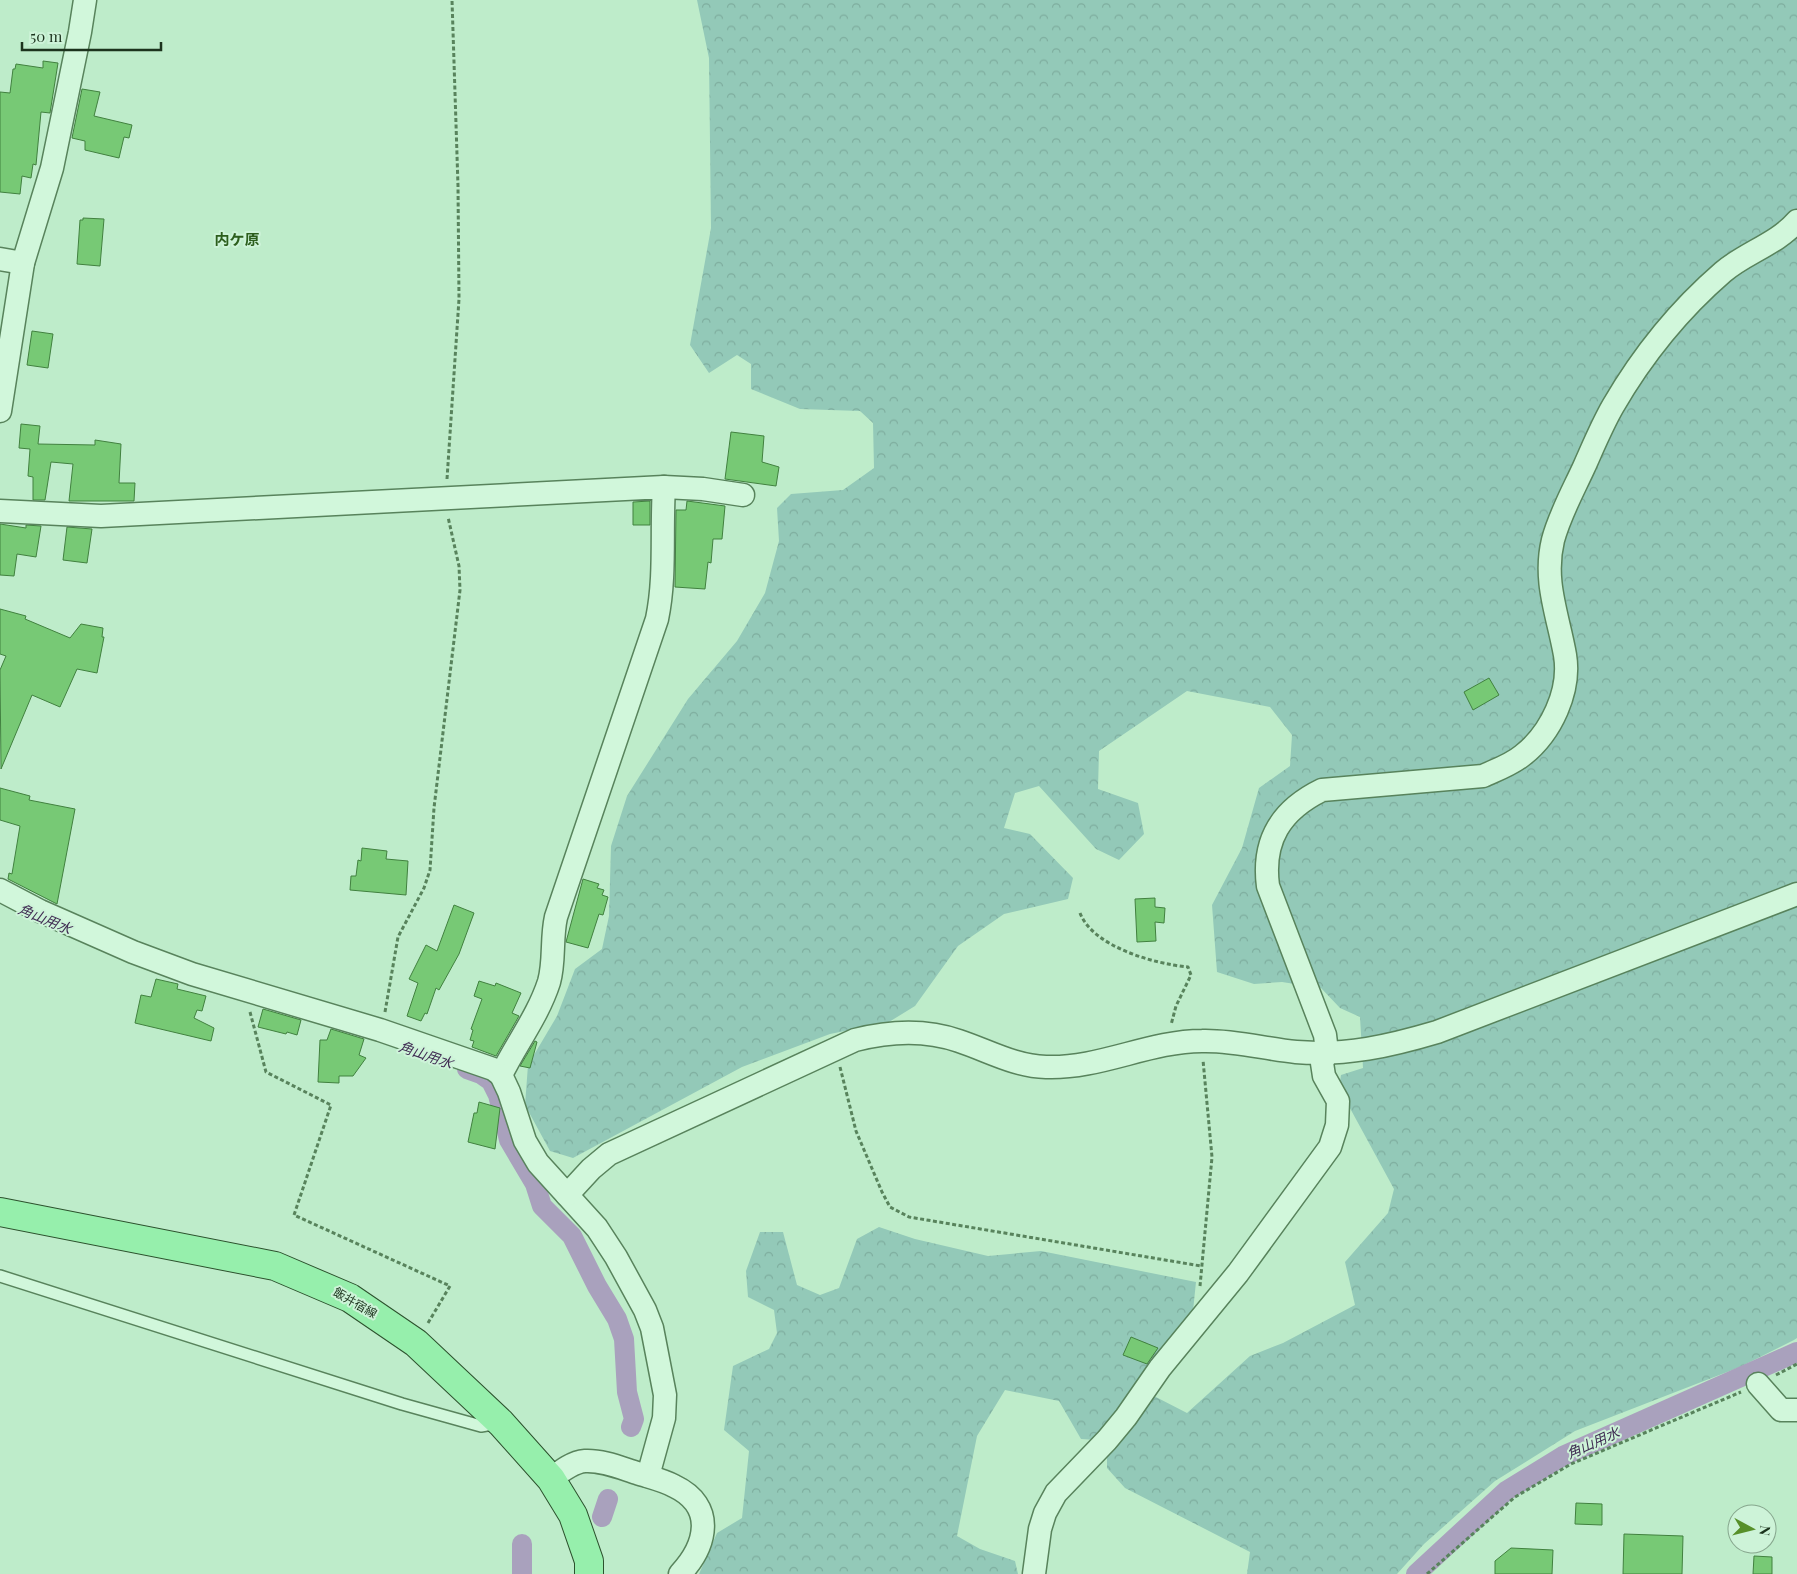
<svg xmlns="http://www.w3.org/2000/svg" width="1797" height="1574" font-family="'Playfair Display','Noto Sans JP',serif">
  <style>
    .forest { fill: url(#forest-crowns) }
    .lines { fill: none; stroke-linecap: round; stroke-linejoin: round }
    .canal { stroke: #a9a1bd; stroke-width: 20 }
    .building { fill: #77c975; stroke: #41813f }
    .service-casing { stroke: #58835c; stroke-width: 14 }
    .minor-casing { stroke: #58835c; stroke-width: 25 }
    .primary-casing { stroke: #2c512d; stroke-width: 30 }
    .path { stroke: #58835c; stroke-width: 3; stroke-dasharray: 4 2.5; stroke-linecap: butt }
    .service { stroke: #d1f7db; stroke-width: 11 }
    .minor { stroke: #d1f7db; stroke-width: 22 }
    .primary { stroke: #96efac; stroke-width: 28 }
    .labels { text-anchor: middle; stroke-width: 4; stroke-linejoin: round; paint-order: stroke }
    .street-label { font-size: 12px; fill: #1c331d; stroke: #cdf3d8 }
    .water-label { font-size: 14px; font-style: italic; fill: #3f2b52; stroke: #cdf3d8 }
    .quarter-label { font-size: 15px; font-weight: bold; fill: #2c5e1d; stroke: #cdf3d8 }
  </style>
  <defs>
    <pattern id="forest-crowns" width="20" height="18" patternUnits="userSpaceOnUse" patternTransform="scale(1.25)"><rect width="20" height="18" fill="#93c9b8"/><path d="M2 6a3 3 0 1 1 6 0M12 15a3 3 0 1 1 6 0" fill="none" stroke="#7ead9e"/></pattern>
  </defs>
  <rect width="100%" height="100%" fill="#beecca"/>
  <polygon class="forest" points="697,0 1797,0 1797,1338 1794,1340 1740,1367 1575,1431 1495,1481 1424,1544 1397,1574 1247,1574 1250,1552 1125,1488 1107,1468 1107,1454 1096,1440 1081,1439 1059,1401 1005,1390 977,1436 957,1536 980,1549 1015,1561 1018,1574 699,1574 717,1533 742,1518 749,1451 724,1430 733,1366 769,1349 777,1333 774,1310 748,1297 746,1271 760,1232 783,1232 797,1285 820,1295 839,1288 857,1239 879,1227 915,1239 988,1256 1041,1251 1196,1282 1193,1311 1152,1395 1187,1413 1250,1356 1283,1343 1355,1305 1345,1262 1388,1213 1394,1189 1339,1088 1341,1075 1363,1068 1360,1017 1340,1008 1321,988 1282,982 1254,984 1217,972 1212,905 1242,848 1259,788 1290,766 1292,735 1270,707 1187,691 1099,751 1098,789 1138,803 1144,834 1119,860 1096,849 1039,786 1015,793 1004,828 1030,834 1073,878 1068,899 1004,914 958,946 915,1006 889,1022 830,1034 742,1067 573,1158 550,1151 525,1105 528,1065 557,1016 575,969 602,949 609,916 611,846 627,796 688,699 737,641 765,593 779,541 777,508 791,494 843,490 874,468 873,423 860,411 800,409 751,389 751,364 737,355 709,373 690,345 711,228 709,58"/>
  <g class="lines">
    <g class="canal">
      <polyline points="467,1069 481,1074 491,1081 498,1095 509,1140 535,1184 542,1206 572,1236 597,1286 617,1319 624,1339 627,1392 634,1419 631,1427"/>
      <polyline points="602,1517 608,1499"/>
      <polyline points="522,1544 522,1574"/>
      <polyline points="1416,1574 1506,1491 1563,1456 1797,1352"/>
    </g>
  </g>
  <g class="building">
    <polygon points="43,61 58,63 50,113 41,112 36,165 33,164 31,178 22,176 20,194 0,192 0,92 10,93 13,69 15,69 16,64 43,68"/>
    <polygon points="82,89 100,92 94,116 132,125 129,138 124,137 119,158 85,150 85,141 72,138"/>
    <polygon points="83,218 104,219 100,266 77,264 80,220 83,220"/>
    <polygon points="32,331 53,334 48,368 27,365"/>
    <polygon points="21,424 40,426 38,444 95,445 95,440 121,444 119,483 135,483 134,501 69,501 73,464 51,462 45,500 33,500 33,477 28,476 30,449 19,448"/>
    <polygon points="731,432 764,436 762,462 779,467 776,486 725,479"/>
    <polygon points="650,501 650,525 633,525 633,502"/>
    <polygon points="687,501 725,506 722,539 713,539 711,563 708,562 705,589 675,587 676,510 686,510"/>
    <polygon points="0,524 26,528 26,525 41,526 36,557 17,554 14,576 0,575"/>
    <polygon points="67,527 92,529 87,563 63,560"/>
    <polygon points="0,609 26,616 25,619 70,638 81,624 103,628 102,637 104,637 97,673 77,669 60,707 32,695 1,769 0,670 6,656 0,654"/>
    <polygon points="1489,678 1499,695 1473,710 1464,692"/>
    <polygon points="0,788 30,796 29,800 75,809 57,904 8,879 9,873 12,874 20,826 0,820"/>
    <polygon points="362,848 387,851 386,859 408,861 406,895 350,890 351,876 356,876 358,860 361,861"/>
    <polygon points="583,879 599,884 597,888 604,890 602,895 608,897 603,915 599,914 588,948 566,942"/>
    <polygon points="1155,898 1155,907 1165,908 1164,923 1155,922 1156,941 1137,942 1135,899"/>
    <polygon points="454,905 474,913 459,954 439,990 436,988 427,1014 425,1013 421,1021 407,1016 418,983 409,979 426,945 437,951"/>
    <polygon points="156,979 178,984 177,989 206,996 202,1011 197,1010 194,1018 214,1028 211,1041 135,1023 141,995 151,997"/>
    <polygon points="479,981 495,986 496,983 521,993 512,1013 519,1016 496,1056 472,1047 474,1041 470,1040 473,1030 471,1029 482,999 474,996"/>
    <polygon points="263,1009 301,1020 297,1035 287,1032 286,1034 258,1027"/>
    <polygon points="331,1029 364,1039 359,1055 366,1058 353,1076 339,1076 339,1083 318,1082 320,1040 327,1040"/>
    <polygon points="535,1041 537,1042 530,1068 520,1066"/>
    <polygon points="479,1102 500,1108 495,1149 468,1142 474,1113 477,1113"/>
    <polygon points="1131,1337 1158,1348 1147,1364 1123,1355"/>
    <polygon points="1576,1503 1602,1504 1602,1525 1575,1524"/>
    <polygon points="1624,1534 1683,1536 1682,1574 1623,1574"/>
    <polygon points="1511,1548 1553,1550 1552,1574 1495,1574 1495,1561"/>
    <polygon points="1754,1556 1772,1557 1772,1574 1753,1574"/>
  </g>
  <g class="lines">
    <defs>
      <polyline id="service" points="0,1276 402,1404 481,1426 498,1423"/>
      <g id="minor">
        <polyline points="0,259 23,263"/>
        <polyline points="0,411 23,263 52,168 80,32 85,0"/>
        <polyline points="664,487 703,489 743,495"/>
        <path d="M0 511 101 516 664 487C661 531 666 576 657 619L556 917C551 939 555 961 549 982 538 1016 516 1044 501 1075L493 1069 380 1030 192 974 133 952 40 911 0 890"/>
        <polyline points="501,1075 509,1092 525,1141 538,1163 597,1228 616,1257 645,1310 652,1328 665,1395 664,1418 648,1476"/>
        <path d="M567 1195 591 1169 609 1154 855 1040C890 1031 925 1029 959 1041 989 1051 1014 1066 1046 1067 1100 1069 1149 1041 1202 1041 1234 1040 1265 1049 1296 1052 1346 1056 1390 1046 1437 1032L1797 894"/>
        <polyline points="1758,1384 1781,1410 1797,1410"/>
        <path d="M551 1479C560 1472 572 1462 585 1461 602 1460 621 1468 637 1473 649 1477 663 1480 674 1486 716 1506 707 1545 680 1574"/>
        <path d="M1034 1574 1040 1529 1045 1513 1056 1493 1107 1440 1126 1417 1160 1368 1238 1273 1330 1147 1337 1125 1338 1101 1324 1076 1322 1063 1327 1052 1325 1035 1268 886C1262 840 1281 810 1322 790L1483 776C1496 770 1511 765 1523 755 1551 733 1571 691 1565 655 1558 615 1543 581 1553 540 1560 514 1573 491 1584 467 1593 447 1602 425 1613 406 1642 356 1679 310 1723 272 1745 253 1777 244 1797 221"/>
      </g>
      <polyline id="primary" points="0,1212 275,1266 350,1298 416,1343 501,1423 551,1479 573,1515 589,1561 589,1574"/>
    </defs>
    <use href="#service" class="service-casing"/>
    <use href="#minor" class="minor-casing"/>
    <use href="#primary" class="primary-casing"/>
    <g class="path">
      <polyline points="447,479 459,299 458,186 452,0"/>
      <path d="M1080 913C1093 947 1155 964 1188 967L1191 975 1176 1006 1171 1025"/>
      <polyline points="250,1012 266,1072 331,1105 294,1215 450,1286 428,1323"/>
      <polyline points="385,1012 398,937 424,888 430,870 434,808 460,590 459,566 448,517"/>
      <polyline points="840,1067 856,1131 882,1192 890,1207 909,1217 1201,1266"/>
      <polyline points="1200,1286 1212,1157 1203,1060"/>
      <polyline points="1776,1375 1797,1364"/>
      <polyline points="1427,1574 1515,1497 1571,1464 1741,1392"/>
    </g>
    <use href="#service" class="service"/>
    <use href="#minor" class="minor"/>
    <use href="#primary" class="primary"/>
  </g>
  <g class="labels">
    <g class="street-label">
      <text transform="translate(355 1303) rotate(30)" y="4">飯井宿線</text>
    </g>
    <g class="water-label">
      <text transform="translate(45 919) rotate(23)" y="5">角山用水</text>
      <text transform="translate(426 1055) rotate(19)" y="5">角山用水</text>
      <text transform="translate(1593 1443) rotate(-24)" y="5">角山用水</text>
    </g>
    <g class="quarter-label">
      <text x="237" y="245">内ケ原</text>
    </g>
  </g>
  <g transform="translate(1752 1529) rotate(97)"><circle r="24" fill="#cdf3d8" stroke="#86a68d"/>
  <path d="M0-4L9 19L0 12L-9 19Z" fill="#57902a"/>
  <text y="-8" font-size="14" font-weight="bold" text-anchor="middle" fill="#1c331d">N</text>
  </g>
  <path d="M22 42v8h139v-8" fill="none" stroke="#1c331d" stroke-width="2.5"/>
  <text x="30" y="42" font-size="15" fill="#1c331d" stroke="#cdf3d8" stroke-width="4" paint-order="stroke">50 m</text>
</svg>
